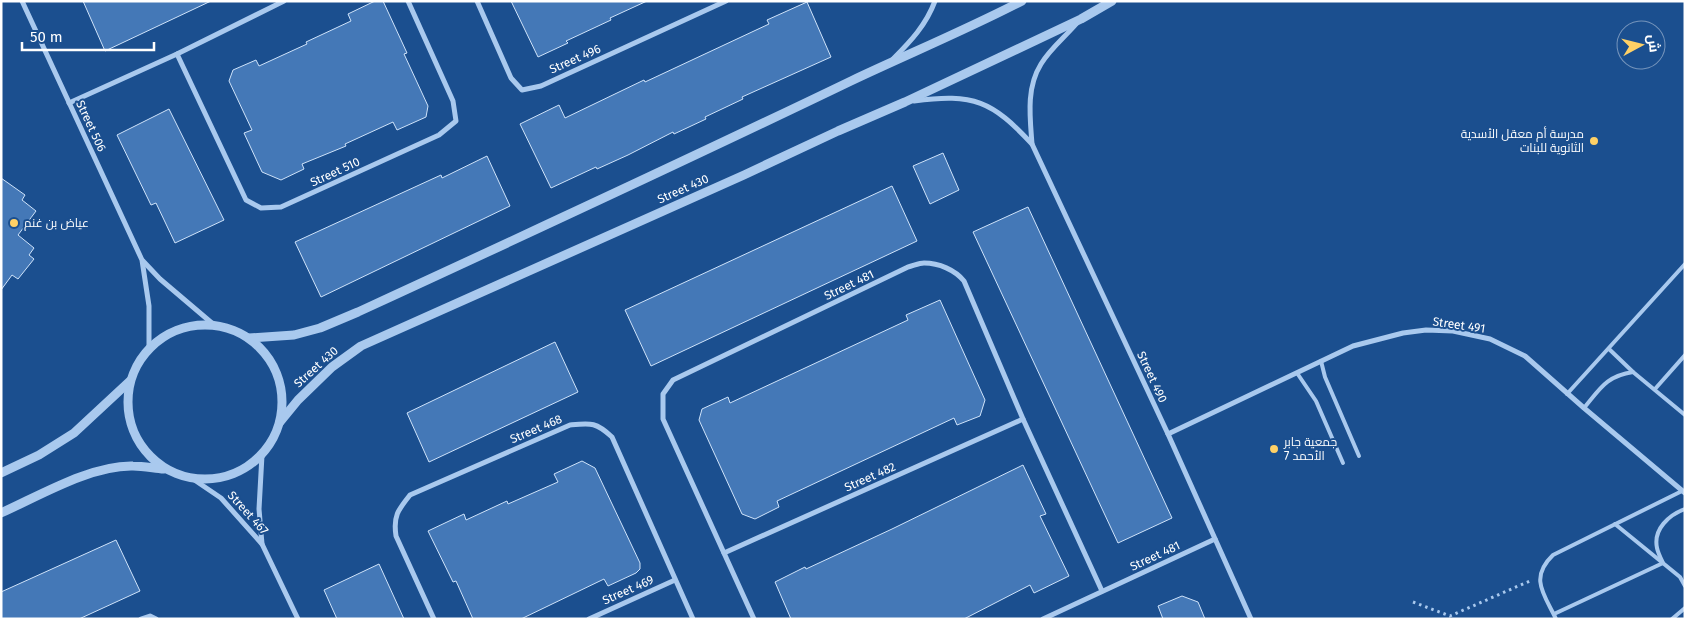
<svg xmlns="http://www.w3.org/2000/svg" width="1686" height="620" font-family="'Fira Sans',Cairo,sans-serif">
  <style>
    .building { fill: #4478b7; stroke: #cfe3fa }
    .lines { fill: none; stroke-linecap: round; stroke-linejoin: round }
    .path { stroke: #a9c9ee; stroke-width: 3; stroke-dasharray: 2.5 4; stroke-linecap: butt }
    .service { stroke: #a9c9ee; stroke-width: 4 }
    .minor { stroke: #a9c9ee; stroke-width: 5 }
    .tertiary { stroke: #a9c9ee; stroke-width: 9 }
    .poi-dot { fill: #ffd166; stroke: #1b4f8f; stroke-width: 2 }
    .labels { text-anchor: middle; stroke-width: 4; stroke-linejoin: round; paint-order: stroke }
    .street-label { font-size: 12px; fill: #fff; stroke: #1b4f8f }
    .poi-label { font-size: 12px; fill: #fff; stroke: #1b4f8f; text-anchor: start }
  </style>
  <rect width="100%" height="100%" fill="#1b4f8f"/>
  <g class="building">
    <polygon points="83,1 211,1 105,51"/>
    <polygon points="375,1 383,1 407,53 404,54 428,106 426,117 397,130 393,122 345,144 346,146 302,164 304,169 281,180 262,172 244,133 252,130 229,81 233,70 256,60 259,66 307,44 306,42 351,21 348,14"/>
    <polygon points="511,1 647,1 610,18 611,20 566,41 568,43 538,57"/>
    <polygon points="807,2 831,57 742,97 743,99 705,117 706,119 674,134 673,132 628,155 597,169 596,167 551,188 520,124 559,105 565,118 644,80 645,82 769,24 767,20"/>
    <polygon points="169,109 224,220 175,243 156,203 151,205 117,135"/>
    <polygon points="943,153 959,190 930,204 913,166"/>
    <polygon points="487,156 510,206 321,297 295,242 441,175 442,178"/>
    <polygon points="1,178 25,195 22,200 36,211 18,235 34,248 29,255 34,259 18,279 12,275 1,290"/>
    <polygon points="892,186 917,241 651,366 625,310"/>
    <polygon points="1028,207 1172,518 1118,543 973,232"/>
    <polygon points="940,300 985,400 980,416 957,425 954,418 777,501 779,507 755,519 742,514 699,420 702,409 728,397 730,403 908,320 906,315"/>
    <polygon points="555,342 578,392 429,462 407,413"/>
    <polygon points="582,461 595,468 640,563 640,569 636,573 608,586 604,579 521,619 473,619 456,581 453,582 428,531 464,514 466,520 507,501 508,504 558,482 554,474"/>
    <polygon points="1023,465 1046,514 1040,516 1069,576 1034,593 1030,585 964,619 791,619 775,582 805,567 806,569 892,529"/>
    <polygon points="116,540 140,591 79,619 1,619 1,592"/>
    <polygon points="379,564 404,619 337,619 324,590"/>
    <polygon points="1182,596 1198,602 1205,619 1163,619 1158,606"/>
  </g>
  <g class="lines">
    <polyline class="path" points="1413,602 1450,616 1532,580"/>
    <g class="service">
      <polyline points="1609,349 1633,372 1685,415"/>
      <polyline points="1321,361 1325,377 1359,456"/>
      <polyline points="1297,373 1316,401 1343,463"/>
      <polyline points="1655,389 1685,355"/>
      <polyline points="1567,394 1685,264"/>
      <path d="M1584 408C1600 389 1606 376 1633 372"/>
      <polyline points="1615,524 1680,577 1685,586"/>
      <path d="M1554 614 1663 563C1661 559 1658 553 1657 548 1653 529 1669 515 1685 509"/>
      <path d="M1556 619C1544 594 1529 578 1553 555L1682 491"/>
      <polyline points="1672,619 1685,608"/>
    </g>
    <g class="minor">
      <polyline points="22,1 142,260 149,306 149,348"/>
      <polyline points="477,1 511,78 522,90 541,86 726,1"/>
      <polyline points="177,54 246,200 261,208 281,207 439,135 456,121 453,101 408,1"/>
      <path d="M893 59C911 41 926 25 935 1"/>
      <path d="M914 101C974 93 992 101 1032 144L1168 434 1251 619"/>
      <polyline points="69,103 177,54 284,1"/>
      <path d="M1032 144C1030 117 1026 88 1041 64 1050 49 1066 36 1077 23"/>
      <polyline points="143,261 160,279 213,324"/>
      <polyline points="1168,434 1353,346 1403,333 1426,330 1453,331 1490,339 1525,356 1584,408 1685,493"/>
      <polyline points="262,455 259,509 262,544"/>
      <polyline points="193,479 221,498 262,544 298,619"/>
      <polyline points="724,553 1023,419"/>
      <polyline points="141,619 150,616 156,619"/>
      <path d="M434 619 396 536C393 516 398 510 410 495L570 425C591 423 596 422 612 437L693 619"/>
      <polyline points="589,619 675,580"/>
      <path d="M754 619 663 419V394L673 380 908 267C913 266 919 263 924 263 939 263 955 270 964 281L1023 419 1102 591"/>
      <polyline points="1043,619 1215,539"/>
    </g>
    <g class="tertiary">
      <circle cx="205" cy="402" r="77"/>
      <path d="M249 338 294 335 320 328 358 312C523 236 687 160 851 81 908 54 966 30 1022 1"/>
      <polyline points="280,422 298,400 332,367 361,346 744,175 838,131 905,102 1081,19 1112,1"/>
      <polyline points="1,473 39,455 74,433 130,381"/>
      <path d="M1 513C39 496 91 465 133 466 143 466 153 468 164 469"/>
    </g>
  </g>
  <g class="poi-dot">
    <circle cx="1594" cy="141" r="5"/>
    <circle cx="14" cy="223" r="5"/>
    <circle cx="1274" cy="449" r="5"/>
  </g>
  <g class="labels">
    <g class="street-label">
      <text transform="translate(575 59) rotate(-24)" y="4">Street 496</text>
      <text transform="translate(91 126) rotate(65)" y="4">Street 506</text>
      <text transform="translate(335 172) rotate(-25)" y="4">Street 510</text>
      <text transform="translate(683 189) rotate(-24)" y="4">Street 430</text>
      <text transform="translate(849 285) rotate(-26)" y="4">Street 481</text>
      <text transform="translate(1459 325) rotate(8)" y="4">Street 491</text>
      <text transform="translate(316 367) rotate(-42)" y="4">Street 430</text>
      <text transform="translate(1152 377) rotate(65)" y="4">Street 490</text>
      <text transform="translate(536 429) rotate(-23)" y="4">Street 468</text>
      <text transform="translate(870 477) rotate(-24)" y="4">Street 482</text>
      <text transform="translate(248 513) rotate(48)" y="4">Street 467</text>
      <text transform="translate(1155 556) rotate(-25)" y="4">Street 481</text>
      <text transform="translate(628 590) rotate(-24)" y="4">Street 469</text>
    </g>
    <g class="poi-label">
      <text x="1584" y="138" text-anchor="end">مدرسة أم معقل الأسدية<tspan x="1584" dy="14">الثانوية للبنات</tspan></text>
      <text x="24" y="227">عياض بن غنم</text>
      <text x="1284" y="446">جمعية جابر<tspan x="1284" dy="14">الأحمد 7</tspan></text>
    </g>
  </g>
  <rect width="1686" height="620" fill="none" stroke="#ffffff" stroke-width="5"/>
  <g transform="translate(1641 45) rotate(83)"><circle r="24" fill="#1b4f8f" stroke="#7695bc"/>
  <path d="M0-4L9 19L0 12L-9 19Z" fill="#ffd166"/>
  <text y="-8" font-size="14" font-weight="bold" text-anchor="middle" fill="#ffffff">ش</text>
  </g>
  <path d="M22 42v8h132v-8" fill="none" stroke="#ffffff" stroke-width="2.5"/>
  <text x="30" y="42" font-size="15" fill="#ffffff" stroke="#1b4f8f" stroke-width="4" paint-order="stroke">50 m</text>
</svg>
